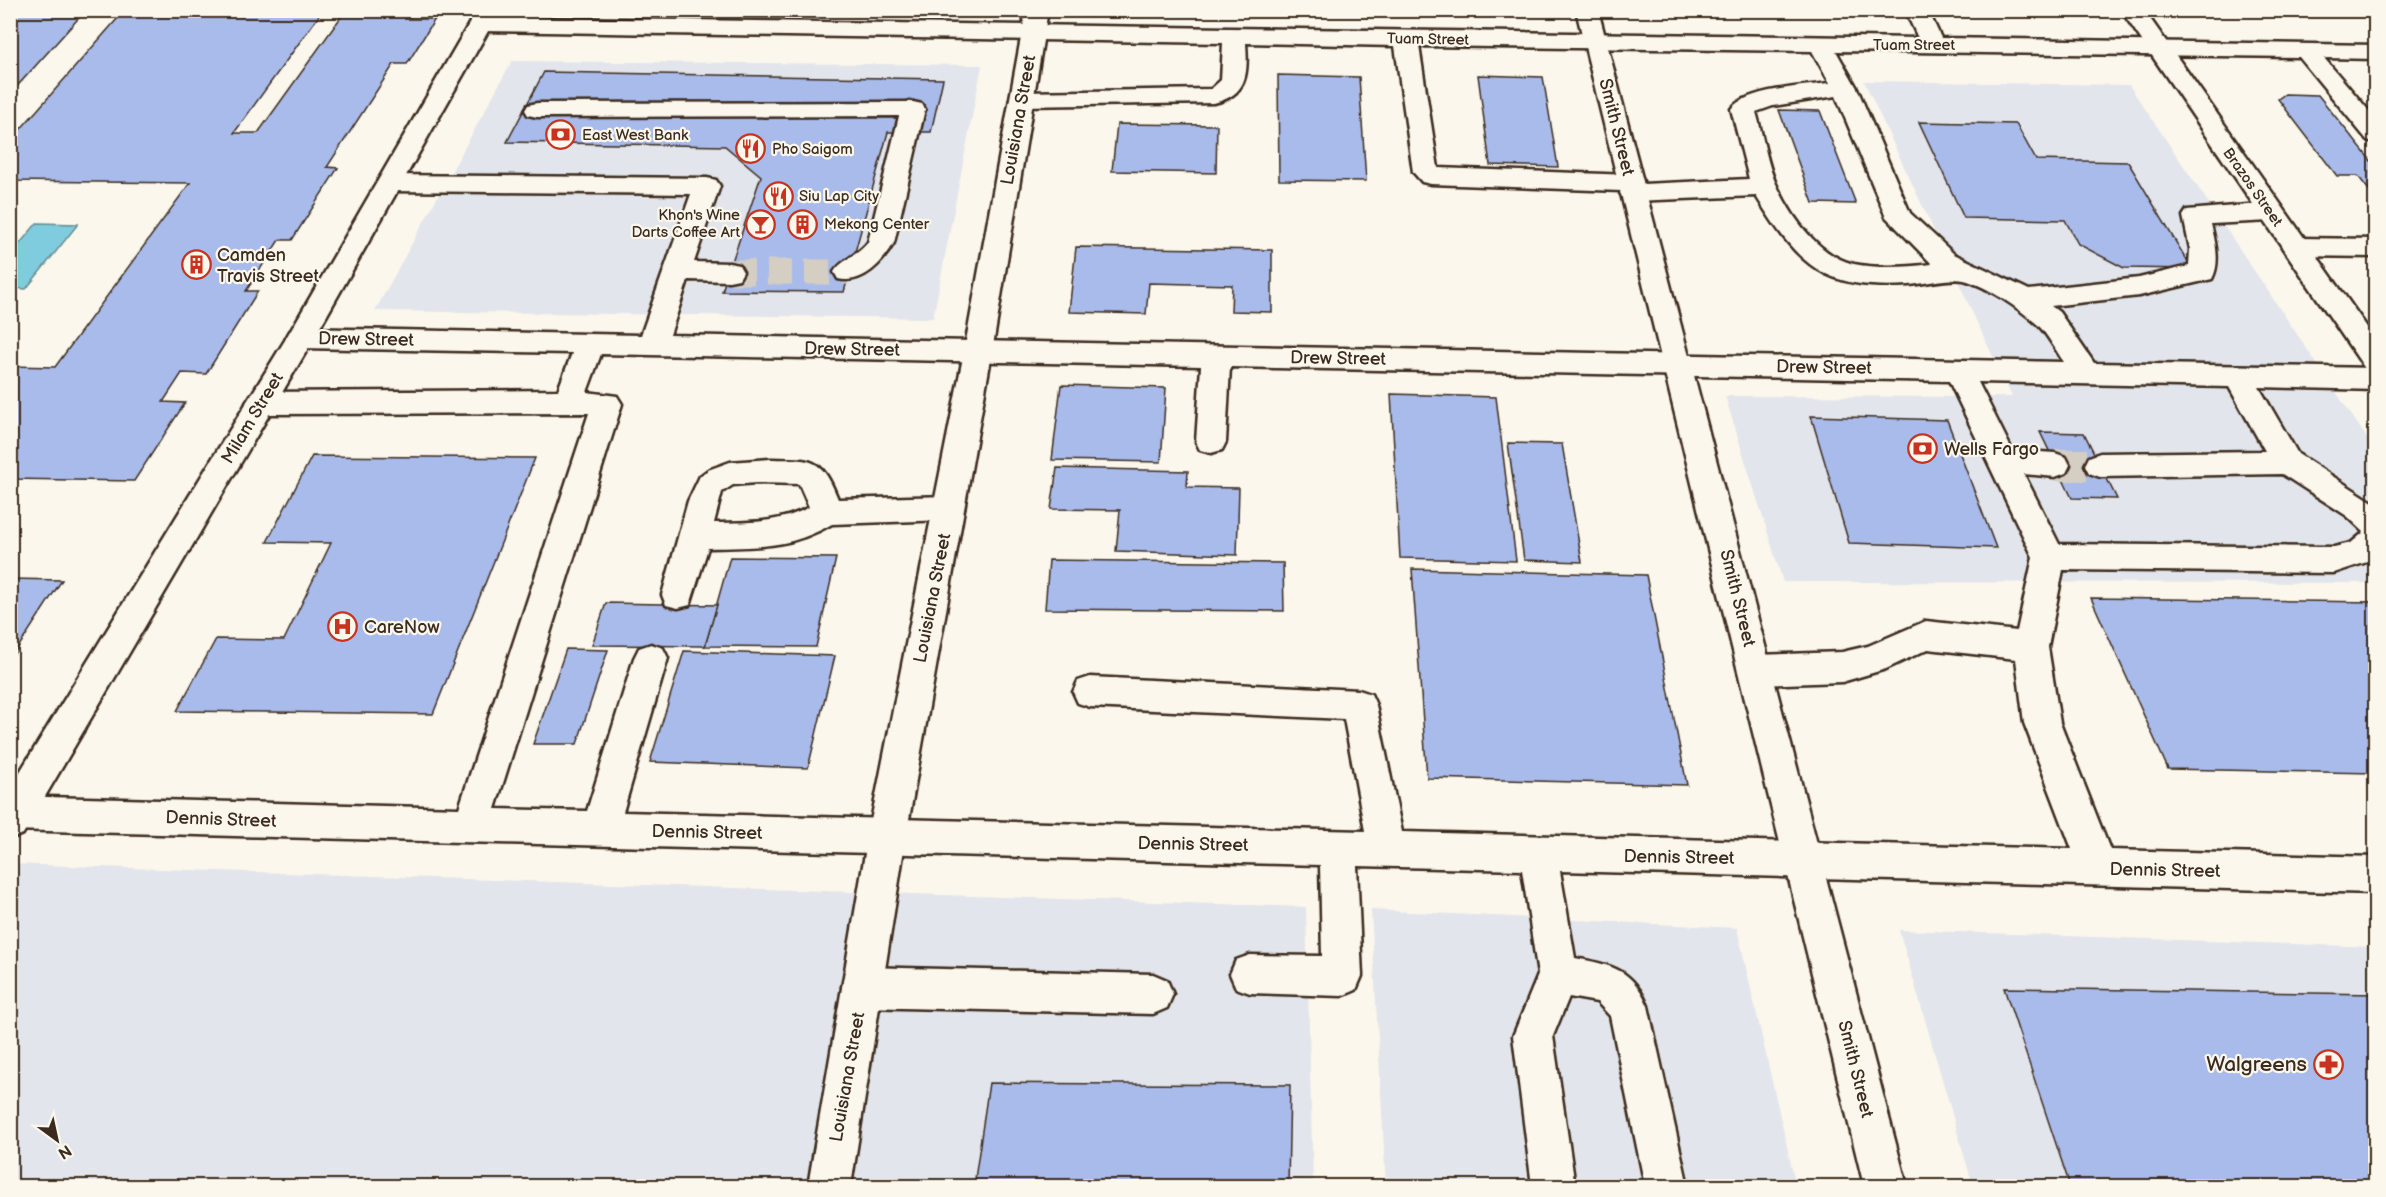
<svg xmlns="http://www.w3.org/2000/svg" width="2386" height="1197" font-family="'Balsamiq Sans',sans-serif">
  <style>
    .built { fill: #e2e5eb }
    .water { fill: #7fccde; stroke: #648b91; stroke-width: 1.5 }
    .building { fill: #a9bbea; stroke: #3b2a1e; stroke-width: 1.5 }
    .lines { fill: none; stroke-linecap: round; stroke-linejoin: round }
    .minor-tunnel-far1 { stroke: #d5cec3; stroke-width: 25; stroke-dasharray: 25 13; stroke-linecap: butt }
    .minor-tunnel { stroke: #d5cec3; stroke-width: 32; stroke-dasharray: 32 16; stroke-linecap: butt }
    .minor-casing { stroke: #3b2a1e; stroke-width: 5 }
    .major-casing { stroke: #3b2a1e; stroke-width: 5 }
    .minor { fill: #fbf7ec; fill-rule: evenodd }
    .major { fill: #fbf7ec; fill-rule: evenodd }
    .labels { text-anchor: middle; stroke-width: 4.5; stroke-linejoin: round; paint-order: stroke }
    .far-street-label { font-size: 15px; fill: #3b2a1e; stroke: #fbf7ec }
    .far-poi-label { font-size: 15px; fill: #3b2a1e; stroke: #fbf7ec; text-anchor: start }
    .street-label { font-size: 18px; fill: #3b2a1e; stroke: #fbf7ec }
    .poi-label { font-size: 18px; fill: #3b2a1e; stroke: #fbf7ec; text-anchor: start }
    .near-poi-label { font-size: 21px; fill: #3b2a1e; stroke: #fbf7ec; text-anchor: end }
  </style>
  <rect width="100%" height="100%" fill="#fbf7ec"/>
  <filter id="ink" filterUnits="userSpaceOnUse"><feTurbulence type="fractalNoise" baseFrequency=".0167" numOctaves="2"/><feDisplacementMap in="SourceGraphic" scale="12" xChannelSelector="R" yChannelSelector="G"/><feConvolveMatrix kernelMatrix="1 2 1 2 8 2 1 2 1" color-interpolation-filters="sRGB"/></filter>
  <g filter="url(#ink)">
    <g class="built">
      <polygon points="512,61 982,65 933,318 375,311"/>
      <polygon points="1864,81 2129,85 2375,450 2375,583 1783,582 1725,396 2012,397"/>
      <polygon points="10,864 1306,907 1313,1186 11,1186"/>
      <polygon points="1371,910 1737,928 1796,1186 1386,1186"/>
      <polygon points="1899,930 2375,947 2375,1186 1973,1186"/>
    </g>
    <polygon class="water" points="37,223 78,224 26,289 11,288 11,254"/>
    <g class="building">
      <polygon points="22,10 86,10 10,94 10,22"/>
      <polygon points="125,10 323,10 234,133 258,133 346,10 411,10 405,19 435,19 407,64 394,64 327,167 338,168 292,240 279,240 246,291 258,291 206,374 182,373 163,402 185,403 134,481 10,479 10,366 55,367 190,183 10,181 10,132 18,132"/>
      <polygon points="544,72 943,79 931,132 888,132 844,292 722,291 761,176 725,146 507,142"/>
      <polygon points="1278,75 1359,77 1366,181 1279,180"/>
      <polygon points="1478,75 1543,77 1558,167 1490,165"/>
      <polygon points="2285,94 2318,95 2376,167 2376,199 2358,176 2337,176 2278,99"/>
      <polygon points="1779,110 1820,111 1856,204 1813,203"/>
      <polygon points="1919,122 2016,124 2036,160 2128,162 2192,269 2124,268 2078,244 2065,220 1964,218"/>
      <polygon points="1117,124 1217,125 1216,173 1112,171"/>
      <polygon points="1076,247 1272,250 1272,312 1231,311 1232,285 1149,283 1146,314 1069,312"/>
      <polygon points="1061,385 1166,388 1161,462 1052,460"/>
      <polygon points="1391,394 1496,397 1516,561 1400,558"/>
      <polygon points="1811,416 1947,420 1996,548 1849,543"/>
      <polygon points="2040,432 2084,433 2117,499 2072,498"/>
      <polygon points="1508,443 1562,444 1582,562 1524,560"/>
      <polygon points="312,456 535,458 433,714 177,711 216,639 284,640 331,543 267,542"/>
      <polygon points="1057,468 1188,471 1187,487 1239,488 1237,555 1116,551 1120,510 1051,509"/>
      <polygon points="730,557 836,558 816,647 705,646"/>
      <polygon points="1049,560 1283,563 1284,611 1045,609"/>
      <polygon points="1412,569 1646,575 1687,785 1427,778"/>
      <polygon points="10,579 62,580 10,660"/>
      <polygon points="2091,598 2376,602 2376,773 2168,769"/>
      <polygon points="606,603 717,605 705,646 592,645"/>
      <polygon points="566,649 608,650 577,744 533,744"/>
      <polygon points="684,651 835,656 808,768 650,762"/>
      <polygon points="2004,988 2376,994 2376,1186 2070,1186"/>
      <polygon points="989,1083 1290,1085 1288,1186 974,1186"/>
    </g>
    <g class="lines">
      <polyline class="minor-tunnel-far1" points="729,272 848,272"/>
      <polyline class="minor-tunnel" points="2055,465 2100,465"/>
      <defs>
        <g id="minor">
          <path d="M1905 10H1928L1941 38 2376 45V59L2324 58 2376 119V143L2367 140 2299 57 1836 51 1857 88 1910 213 1954 254 2029 290 2139 278 2189 266 2190 249 2183 216 2187 210 2271 203 2280 206 2284 212 2280 218 2271 221 2211 224C2215 241 2221 262 2212 279L2139 296 2051 306 2059 312 2094 363 2376 368V390L2259 387 2298 454 2376 504V559L2334 573 2063 570 2048 647 2060 723 2110 850 2376 857V893L1560 871 1575 958C1611 965 1633 969 1648 1006L1688 1186H1645L1610 1016 1597 1002 1569 997 1553 1036 1575 1186H1532L1513 1036 1538 975 1522 870 1357 866 1362 976 1356 990 1342 996 1250 993 1236 988 1230 974 1236 960 1250 955 1322 956 1320 865 10 830V796L459 808 589 413 261 414 251 411 246 403 251 395 261 392 558 390 572 353 300 348 290 345 286 338 290 331 300 328 641 335 691 194 390 191 381 189 377 183 381 177 390 175 707 178 716 180 720 186 694 262 729 263 739 265 743 272 739 279 729 281 688 280 670 335 2064 362C2056 351 2048 335 2038 325 2020 309 1987 286 1964 280 1951 277 1924 284 1909 285 1823 290 1799 266 1756 196L1633 201 1624 199 1620 193 1621 191 1431 184 1422 182 1413 172 1395 46 1246 43C1248 73 1248 95 1214 103L1022 106 1013 104 1010 99 1013 94 1022 92 1211 89 1221 80 1223 43 481 31 473 29 470 24 473 19 481 17 1918 38ZM1419 46 1812 51 1830 83C1806 86 1745 89 1731 109L1749 179 1643 184 1640 177 1631 175 1438 168ZM1836 96 1886 217 1932 264C1907 267 1880 269 1854 264 1819 256 1793 219 1778 188 1767 167 1763 135 1756 112L1773 106ZM601 354 1201 366 1196 442 1200 450 1211 453 1222 450 1226 442 1230 367 1949 381 2033 557 2017 631 1926 621 1868 646 1842 652 1756 655 1744 660 1739 670 1744 680 1756 685 1842 682 1886 669 1928 649 2016 659 2024 723 2072 849 1402 832 1376 705 1371 694 1359 690 1090 677 1078 681 1073 692 1078 703 1090 707 1344 719 1365 831 623 812 668 658 663 648 651 644 639 648 634 658 587 811 495 809 622 404 617 396 587 392ZM1978 382 2229 387 2265 451 2100 453 2089 457 2085 465 2089 473 2100 477 2282 474 2347 516 2364 532 2351 543 2334 547 2059 544 2024 474 2055 477 2066 473 2070 465 2066 457 2055 453 2012 450Z"/>
          <path d="M913 102 922 104 925 109 894 243C883 262 863 285 838 279L834 272C842 259 859 255 868 242L899 116 537 117 528 115 525 110 528 105 537 103Z"/>
          <polygon points="2295,238 2376,239 2376,257 2295,256 2286,253 2282,247 2286,241"/>
          <path d="M770 459C813 460 821 456 838 499L948 496 959 499 964 508 959 517 948 520 832 524C789 549 755 547 708 548L690 605 678 608 666 605 662 595 688 501 700 476 708 470 730 462ZM756 483 799 484 809 507C779 524 748 522 714 523L722 492 733 485Z"/>
          <polygon points="862,967 1153,974 1167,980 1173,994 1167,1008 1153,1014 862,1007 848,1001 842,987 848,973"/>
        </g>
        <g id="major">
          <polygon points="477,10 500,10 314,338 23,834 10,839 10,788 290,332"/>
          <polygon points="1026,10 1048,10 992,352 906,836 851,1186 808,1186 868,836 964,352"/>
          <polygon points="1576,10 1598,10 1907,1186 1864,1186"/>
          <polygon points="2121,10 2144,10 2376,340 2376,373 2366,370"/>
        </g>
      </defs>
      <use href="#minor" class="minor-casing"/>
      <use href="#major" class="major-casing"/>
      <use href="#minor" class="minor"/>
      <use href="#major" class="major"/>
    </g>
  </g>
  <defs>
    <symbol id="bank-ring" viewBox="-11 -11 22 22"><circle r="9.5" fill="#fbf7ec" stroke="#c8321e" stroke-width="1.5"/><path d="M-6-4H6V4H-6ZM0-2.3a2.3 2.3 0 1 0 0 4.6a2.3 2.3 0 1 0 0-4.6Z" fill="#c8321e"/></symbol>
    <symbol id="restaurant-ring" viewBox="-11 -11 22 22"><circle r="9.5" fill="#fbf7ec" stroke="#c8321e" stroke-width="1.5"/><path d="M-5-6h1v4h1v-4h1v4h1v-4h1v5L-1.5 .5V6h-2V.5L-5-1ZM5-6V6H3V1.5H1.5Q1.5-4 5-6Z" fill="#c8321e"/></symbol>
    <symbol id="bar-ring" viewBox="-11 -11 22 22"><circle r="9.5" fill="#fbf7ec" stroke="#c8321e" stroke-width="1.5"/><path d="M-6-5H6L.8 .8V4.5H3.5V6h-7V4.5H-.8V.8Z" fill="#c8321e"/></symbol>
    <symbol id="building-ring" viewBox="-11 -11 22 22"><circle r="9.5" fill="#fbf7ec" stroke="#c8321e" stroke-width="1.5"/><path d="M-4-6H4V6H1V3H-1V6H-4ZM-2.5-4.3h1.7v1.8h-1.7ZM.8-4.3h1.7v1.8H.8ZM-2.5-1h1.7V.8h-1.7ZM.8-1h1.7V.8H.8Z" fill="#c8321e"/></symbol>
    <symbol id="hospital-ring" viewBox="-11 -11 22 22"><circle r="9.5" fill="#fbf7ec" stroke="#c8321e" stroke-width="1.5"/><path d="M-5-5h3v3.5h4V-5h3V5h-3V1.5h-4V5h-3Z" fill="#c8321e"/></symbol>
    <symbol id="pharmacy-ring" viewBox="-11 -11 22 22"><circle r="9.5" fill="#fbf7ec" stroke="#c8321e" stroke-width="1.5"/><path d="M-2-6h4v4h4v4h-4v4h-4v-4h-4v-4h4Z" fill="#c8321e"/></symbol>
  </defs>
  <g fill-rule="evenodd">
    <use href="#bank-ring" x="544" y="118" width="33" height="33"/>
    <use href="#restaurant-ring" x="734" y="132" width="33" height="33"/>
    <use href="#restaurant-ring" x="762" y="180" width="33" height="33"/>
    <use href="#bar-ring" x="744" y="208" width="33" height="33"/>
    <use href="#building-ring" x="786" y="208" width="33" height="33"/>
    <use href="#building-ring" x="180" y="248" width="33" height="33"/>
    <use href="#bank-ring" x="1906" y="432" width="33" height="33"/>
    <use href="#hospital-ring" x="326" y="610" width="33" height="33"/>
    <use href="#pharmacy-ring" x="2312" y="1048" width="33" height="33"/>
  </g>
  <g class="labels">
    <g class="far-street-label">
      <text transform="translate(1428 39) rotate(1)" y="5">Tuam Street</text>
      <text x="1914" y="50">Tuam Street</text>
      <text transform="translate(2253 187) rotate(55)" y="5">Brazos Street</text>
    </g>
    <g class="far-poi-label">
      <text x="582" y="140">East West Bank</text>
      <text x="772" y="154">Pho Saigom</text>
      <text x="799" y="201">Siu Lap City</text>
      <text x="740" y="220" text-anchor="end">Khon's Wine<tspan x="740" dy="17">Darts Coffee Art</tspan></text>
      <text x="824" y="229">Mekong Center</text>
    </g>
    <g class="street-label">
      <text transform="translate(1018 120) rotate(-80)" y="6">Louisiana Street</text>
      <text transform="translate(1617 127) rotate(76)" y="6">Smith Street</text>
      <text transform="translate(366 339) rotate(1)" y="6">Drew Street</text>
      <text transform="translate(852 349) rotate(1)" y="6">Drew Street</text>
      <text transform="translate(1338 358) rotate(1)" y="6">Drew Street</text>
      <text transform="translate(1824 367) rotate(1)" y="6">Drew Street</text>
      <text transform="translate(252 418) rotate(-59)" y="6">Milam Street</text>
      <text transform="translate(932 598) rotate(-79)" y="6">Louisiana Street</text>
      <text transform="translate(1738 598) rotate(76)" y="6">Smith Street</text>
      <text transform="translate(221 819) rotate(2)" y="6">Dennis Street</text>
      <text transform="translate(707 832) rotate(1)" y="6">Dennis Street</text>
      <text transform="translate(1193 844) rotate(1)" y="6">Dennis Street</text>
      <text transform="translate(1679 857) rotate(1)" y="6">Dennis Street</text>
      <text transform="translate(2165 870) rotate(1)" y="6">Dennis Street</text>
      <text transform="translate(1856 1069) rotate(76)" y="6">Smith Street</text>
      <text transform="translate(847 1077) rotate(-80)" y="6">Louisiana Street</text>
    </g>
    <g class="poi-label">
      <text x="217" y="261">Camden<tspan x="217" dy="21">Travis Street</tspan></text>
      <text x="1944" y="455">Wells Fargo</text>
      <text x="364" y="633">CareNow</text>
    </g>
    <g class="near-poi-label">
      <text x="2307" y="1071">Walgreens</text>
    </g>
  </g>
  <rect width="2386" height="1197" fill="none" stroke="#fbf7ec" stroke-width="36"/>
  <rect x="18" y="18" width="2350" height="1161" fill="none" stroke="#3b2a1e" stroke-width="2" filter="url(#ink)"/>
  <g transform="translate(57 1140) rotate(147)" stroke="#fbf7ec" stroke-width="4.5" paint-order="stroke">
  <path d="M0-4.5L10 22L0 15L-10 22Z" fill="#3b2a1e"/>
  <text y="-9" font-size="16" font-weight="bold" text-anchor="middle" fill="#3b2a1e">N</text>
  </g>
</svg>
